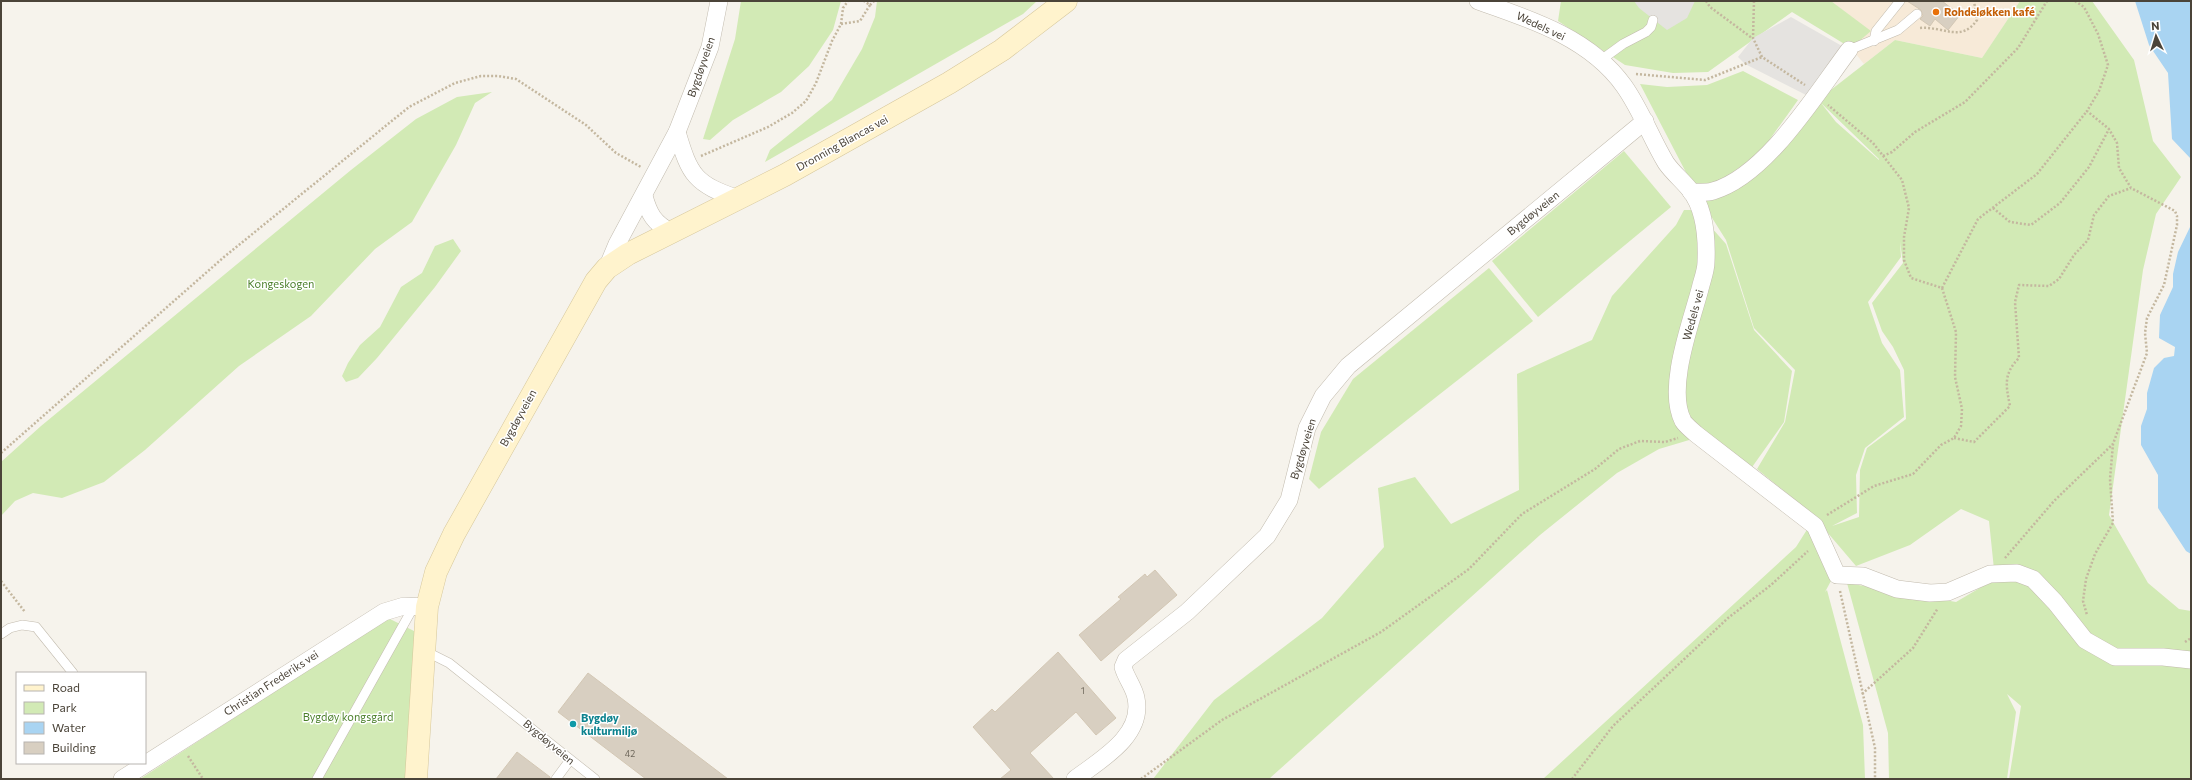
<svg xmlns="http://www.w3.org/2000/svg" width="2192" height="780" font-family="Commissioner,sans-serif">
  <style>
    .commercial { fill: #f7ead8 }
    .green { fill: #d2eab5; fill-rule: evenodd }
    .parking { fill: #e5e3e0 }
    .water { fill: #a9d4f2 }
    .building { fill: #d8cfc1; stroke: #d3c7b4 }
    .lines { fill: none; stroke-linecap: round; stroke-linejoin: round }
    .lane-casing { stroke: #c2bbae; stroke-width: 10 }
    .street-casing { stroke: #c2bbae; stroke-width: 18 }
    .secondary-casing { stroke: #d6c79b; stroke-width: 23 }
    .path { stroke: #c4b79f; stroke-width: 2.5; stroke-dasharray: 2 2; stroke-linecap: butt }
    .lane { stroke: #fff; stroke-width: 9 }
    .street { stroke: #fff; stroke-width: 17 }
    .secondary { stroke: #fff3cd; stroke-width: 22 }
    .food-dot { fill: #e8710a; stroke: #fff; stroke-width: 1.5 }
    .culture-dot { fill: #0f9aa8; stroke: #fff; stroke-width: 1.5 }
    .labels { text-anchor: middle; stroke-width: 3; stroke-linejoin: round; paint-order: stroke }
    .number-label { font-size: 9px; fill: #6e675b }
    .food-label { font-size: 11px; font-weight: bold; fill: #c56008; stroke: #fff; text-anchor: start }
    .street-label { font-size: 11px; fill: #4b4439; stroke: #fff }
    .park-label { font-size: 11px; fill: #4a7f2a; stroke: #fff }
    .culture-label { font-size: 11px; font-weight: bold; fill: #0d838f; stroke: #fff; text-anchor: start }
  </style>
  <rect width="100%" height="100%" fill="#f6f3ec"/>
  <polygon class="commercial" points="1831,1 2020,1 1982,58 1895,40 1864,64 1851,48 1870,31"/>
  <g class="green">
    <polygon points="741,1 841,1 833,30 809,66 781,92 733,120 710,140 703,139 735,39"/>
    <polygon points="877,1 1037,1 1023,14 765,162 770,150 832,100 862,49 875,17"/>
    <polygon points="1561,1 1831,1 1871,31 1851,48 1792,12 1708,72 1673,73 1625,65 1558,21"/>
    <path d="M2020 1H2092L2134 60 2153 141 2181 177 2156 214 2143 270 2109 515 2148 583 2179 609 2191 611V779H2009L2021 706 2007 694 2016 712 2007 779H1889L1888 733 1847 583 1956 602 1995 579 1989 521 1961 509 1910 545 1856 566 1810 512 1757 469 1785 422 1795 370 1754 328 1726 240 1702 202 1818 100 1895 40 1982 58ZM1821 103 1879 159V160L1836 122ZM1900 242 1903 263 1872 303 1882 331 1893 347 1904 370 1906 419 1867 448 1860 470 1859 517 1832 526 1857 513 1856 475 1865 448 1904 417 1900 370 1882 343 1868 302 1901 257Z"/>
    <polygon points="1743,71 1798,100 1760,153 1723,179 1704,187 1692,184 1640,84 1667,87 1707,85"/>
    <polygon points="492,92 475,103 456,145 412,222 375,249 311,316 239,366 145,450 104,482 62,498 33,493 15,501 1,516 1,462 41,426 351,170 416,119 457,97"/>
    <polygon points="1624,151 1671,207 1538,317 1492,261"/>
    <polygon points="1684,210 1696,210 1726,244 1754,330 1792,371 1784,422 1750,470 1706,435 1659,449 1617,473 1540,535 1269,779 1153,779 1214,700 1322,618 1384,547 1378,488 1415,477 1451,524 1519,490 1517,374 1592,340 1612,296 1676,225"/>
    <polygon points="453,239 461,251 435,287 377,358 358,378 346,382 342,376 348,363 360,345 380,327 401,287 422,273 435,246"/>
    <polygon points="1489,268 1533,321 1319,489 1309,479 1321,432 1353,379"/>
    <polygon points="1808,528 1832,579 1825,592 1827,590 1863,725 1865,779 1543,779 1796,547"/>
    <polygon points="388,618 416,632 406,779 140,779"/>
  </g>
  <g class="parking">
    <polygon points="1634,1 1695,1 1687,18 1667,30 1639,8"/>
    <polygon points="1791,17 1849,50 1812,98 1745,64 1738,57 1753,38"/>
  </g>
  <g class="water">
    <polygon points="2135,1 2191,1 2191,159 2172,139 2168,73 2149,45"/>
    <polygon points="2191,225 2191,554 2186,551 2158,508 2158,475 2141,445 2141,426 2147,409 2147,393 2154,368 2164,358 2174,356 2175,347 2159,338 2160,315 2173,287 2173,274 2178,252"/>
  </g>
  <g class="building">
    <polygon points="1907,1 1942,1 1960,15 1948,30 1935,19 1930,26 1920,19 1923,16 1921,10"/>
    <polygon points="1155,570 1177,595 1101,661 1079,635 1121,599 1118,597 1145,574 1147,577"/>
    <polygon points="1058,652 1116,718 1096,735 1076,712 1030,753 1054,779 1000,779 1011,770 973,727 992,709 995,712"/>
    <polygon points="588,673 728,779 646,779 558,712"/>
    <polygon points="517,752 550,777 550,779 496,779"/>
  </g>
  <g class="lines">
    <defs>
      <g id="lane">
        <polyline points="1874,41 1876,31 1900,1"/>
        <polyline points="1849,50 1898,30 1917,14"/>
        <polyline points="1601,60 1623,44 1646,32 1651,27 1653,20"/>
        <polyline points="1,634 10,628 22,625 36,627 73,673"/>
        <polyline points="424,653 433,655 449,663 595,779"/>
        <polyline points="317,779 414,606"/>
        <polyline points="556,779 570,760"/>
      </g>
      <g id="street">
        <path d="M1478 1C1530 19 1590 38 1624 86 1641 110 1651 138 1666 163 1673 173 1683 181 1690 190 1705 209 1707 239 1706 262 1706 271 1702 280 1700 289 1691 323 1666 388 1683 421 1686 426 1692 430 1696 434L1815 526 1837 575 1863 576 1897 589 1930 593 1948 592 1990 574 2017 573 2033 579 2055 602 2085 640 2115 657H2163L2191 660"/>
        <path d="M677 132C690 176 695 184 739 199"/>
        <path d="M1691 192C1698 192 1706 193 1713 191 1766 176 1816 94 1849 50"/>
        <path d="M644 196C649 214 654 223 671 232"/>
        <polyline points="607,268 617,244 677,132 710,47 719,1"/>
        <polyline points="122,779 384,612 404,606 427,607"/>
        <path d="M1075 779C1100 760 1144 736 1136 698 1134 687 1126 678 1123 667L1126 660 1187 612 1267 536 1289 500 1307 428 1323 396 1348 366 1645 121"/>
      </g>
      <polyline id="secondary" points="416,779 427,607 436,572 454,534 596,281 607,268 628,254 785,175 949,83 1002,50 1066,1"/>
    </defs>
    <use href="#lane" class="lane-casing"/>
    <use href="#street" class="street-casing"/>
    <use href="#secondary" class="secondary-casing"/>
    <g class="path">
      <polyline points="1706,1 1710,7 1752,38"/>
      <polyline points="1754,1 1753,38 1762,57 1805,85"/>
      <polyline points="2075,1 2084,7 2098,34 2108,65 2099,91 2087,111 2109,129 2117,143 2119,168 2131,188 2175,211 2177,216 2177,225 2164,285 2147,318 2145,333 2147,353 2113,444 2110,479 2113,523 2095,554 2086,579 2083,601 2087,615"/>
      <polyline points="870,5 874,1"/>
      <polyline points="841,24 860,21 870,5 864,1"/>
      <path d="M1920 28C1944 26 1961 43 1977 20L1974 1"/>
      <polyline points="1636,74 1705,80 1762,57"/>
      <polyline points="701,156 768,127 792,113 806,101 816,83 832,41 841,24 843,8 848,1"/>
      <polyline points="1883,156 1892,152 1915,132 1965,102 2018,48 2047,1"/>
      <polyline points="1993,208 2010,222 2031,225 2060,203 2089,167 2109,129"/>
      <polyline points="1942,288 1978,219 2037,174 2087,111"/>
      <path d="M1954 438 1974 442 2010 406C2006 386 2003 374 2019 358L2015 302 2019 285 2049 286 2059 279 2074 255 2088 240 2094 215 2109 196 2131 188"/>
      <polyline points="1,453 224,257 409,107 455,83 481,76 498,76 516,79 586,125 616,153 641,167"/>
      <polyline points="1827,515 1874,486 1913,474 1941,445 1954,438 1961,426 1962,409 1955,377 1956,332 1942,288 1911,278 1904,260 1904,237 1909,208 1902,180 1873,143 1828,105"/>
      <polyline points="2005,558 2054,501 2113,444"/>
      <polyline points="1,581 25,612"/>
      <polyline points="1840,591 1875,748 1875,779"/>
      <polyline points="2185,642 2191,638"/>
      <polyline points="1862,694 1913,648 1938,608"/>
      <polyline points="188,756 203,779"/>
      <polyline points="1141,779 1222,720 1381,632 1469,569 1522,514 1595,469 1619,449 1640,441 1665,442 1678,438"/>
      <polyline points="1572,779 1613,726 1728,618 1771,585 1808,551"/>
    </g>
    <use href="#lane" class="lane"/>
    <use href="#street" class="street"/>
    <use href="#secondary" class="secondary"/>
  </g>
  <circle class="food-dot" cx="1936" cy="12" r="4"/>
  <circle class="culture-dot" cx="573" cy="724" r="4"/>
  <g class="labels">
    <g class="number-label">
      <text x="1083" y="694">1</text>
      <text x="630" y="757">42</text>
    </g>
    <g class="food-label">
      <text x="1944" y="16">Rohdeløkken kafé</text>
    </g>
    <g class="street-label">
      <text transform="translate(1541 26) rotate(25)" y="4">Wedels vei</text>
      <text transform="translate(701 67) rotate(-71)" y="4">Bygdøyveien</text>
      <text transform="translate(842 143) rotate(-29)" y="4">Dronning Blancas vei</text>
      <text transform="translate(1533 213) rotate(-39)" y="4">Bygdøyveien</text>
      <text transform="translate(1693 315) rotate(-75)" y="4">Wedels vei</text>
      <text transform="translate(518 418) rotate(-61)" y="4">Bygdøyveien</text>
      <text transform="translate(1303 449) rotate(-73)" y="4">Bygdøyveien</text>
      <text transform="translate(271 683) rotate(-33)" y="4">Christian Frederiks vei</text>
      <text transform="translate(549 742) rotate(40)" y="4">Bygdøyveien</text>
    </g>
    <g class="park-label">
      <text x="281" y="288">Kongeskogen</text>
      <text x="348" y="721">Bygdøy kongsgård</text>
    </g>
    <g class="culture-label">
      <text x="581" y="722">Bygdøy<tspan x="581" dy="13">kulturmiljø</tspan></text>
    </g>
  </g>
  <rect width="2192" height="780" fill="none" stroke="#4b4439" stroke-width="4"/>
  <rect x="16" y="672" width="130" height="92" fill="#ffffff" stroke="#b7b4b0"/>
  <rect x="24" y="685" width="20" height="6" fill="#fff3cd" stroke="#b7b4b0"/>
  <text x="52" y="692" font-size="12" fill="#4b4439">Road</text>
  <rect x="24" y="702" width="20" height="12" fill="#d2eab5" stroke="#b7b4b0"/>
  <text x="52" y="712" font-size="12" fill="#4b4439">Park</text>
  <rect x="24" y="722" width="20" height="12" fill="#a9d4f2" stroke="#b7b4b0"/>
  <text x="52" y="732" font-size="12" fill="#4b4439">Water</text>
  <rect x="24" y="742" width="20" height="12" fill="#d8cfc1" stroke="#b7b4b0"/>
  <text x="52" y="752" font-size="12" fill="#4b4439">Building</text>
  <g transform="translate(2156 36) rotate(356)" stroke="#ffffff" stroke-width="3" paint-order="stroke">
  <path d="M0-3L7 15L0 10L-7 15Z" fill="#4b4439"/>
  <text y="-6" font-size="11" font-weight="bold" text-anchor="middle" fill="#4b4439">N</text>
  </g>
</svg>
